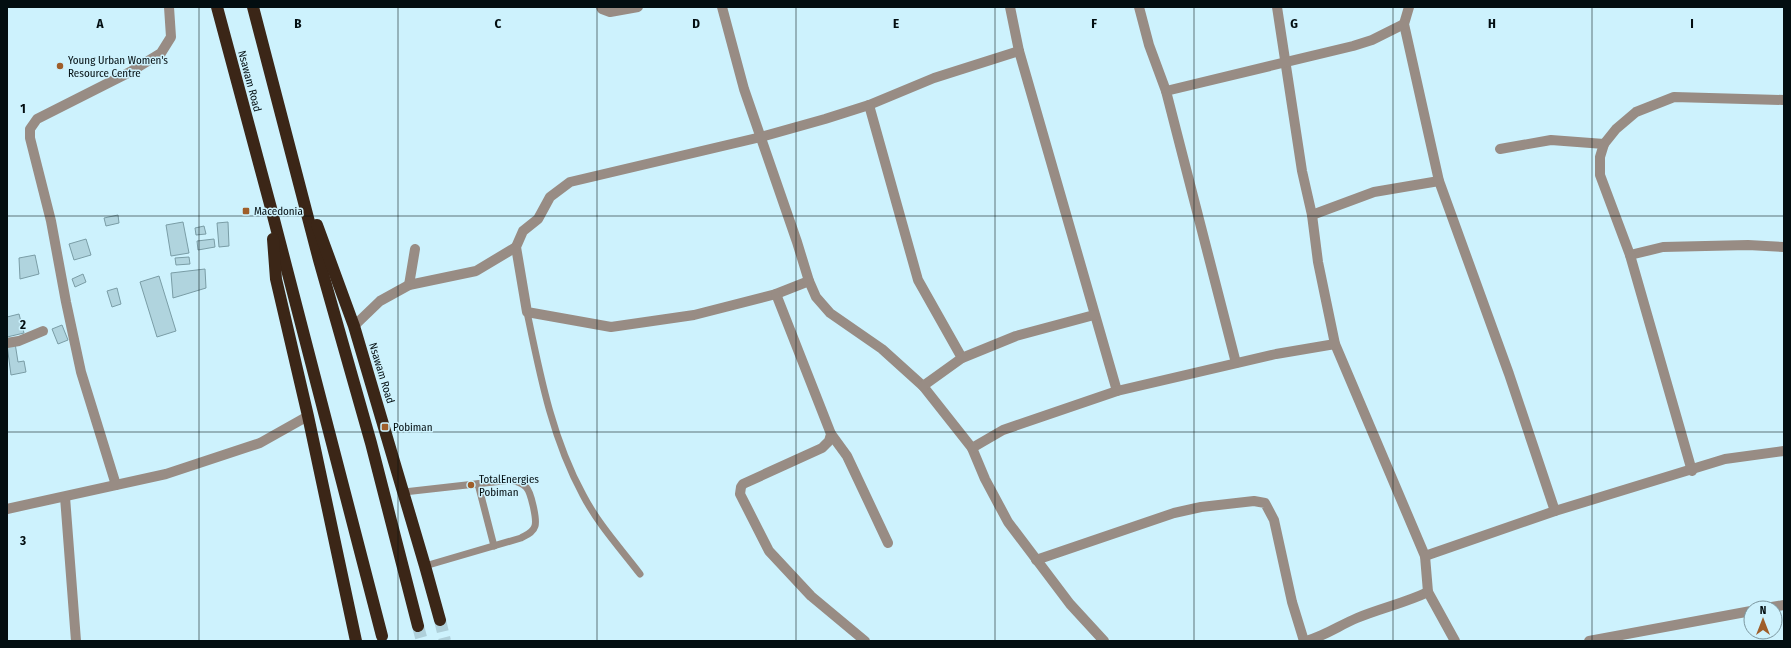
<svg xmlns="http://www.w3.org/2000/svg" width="1791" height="648" font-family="'Fira Sans Condensed',sans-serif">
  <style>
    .building { fill: #b0d4de; stroke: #7a9da6 }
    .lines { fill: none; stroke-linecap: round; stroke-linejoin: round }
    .highway-tunnel { stroke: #afd0da; stroke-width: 12; stroke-dasharray: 12 6; stroke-linecap: butt }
    .lane { stroke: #988c84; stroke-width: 7 }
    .street { stroke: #988c84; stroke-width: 10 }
    .highway { stroke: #3b2617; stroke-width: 12 }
    .grid { fill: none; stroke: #030e11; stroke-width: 1; stroke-opacity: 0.55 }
    .poi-dot { fill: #9f5e2a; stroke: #cdf2fd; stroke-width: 1.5 }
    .labels { text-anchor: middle; stroke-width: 3; stroke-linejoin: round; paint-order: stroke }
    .poi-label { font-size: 11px; fill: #030e11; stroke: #cdf2fd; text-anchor: start }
    .street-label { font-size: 11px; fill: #030e11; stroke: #cdf2fd }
    .grid-label { font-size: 13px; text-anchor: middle; font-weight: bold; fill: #030e11; stroke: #cdf2fd; stroke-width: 3; stroke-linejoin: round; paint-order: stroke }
  </style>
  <rect width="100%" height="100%" fill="#cdf2fd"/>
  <g class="building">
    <polygon points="118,215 119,223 106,226 104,218"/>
    <polygon points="183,222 189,253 171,256 166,225"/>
    <polygon points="228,222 229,246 219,247 217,223"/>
    <polygon points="204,226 206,234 196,235 195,228"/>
    <polygon points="86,239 91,255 74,260 69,244"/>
    <polygon points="214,239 215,247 198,250 197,241"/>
    <polygon points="35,255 39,274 20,279 19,258"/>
    <polygon points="189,257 190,264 176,265 175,258"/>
    <polygon points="205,269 206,288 173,298 171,273"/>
    <polygon points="83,274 86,282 75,287 72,279"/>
    <polygon points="159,276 176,331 157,337 140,282"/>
    <polygon points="117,288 121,304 112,307 107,291"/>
    <polygon points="19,314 24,333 7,337 7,317"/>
    <polygon points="62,325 68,340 58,344 52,329"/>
    <polygon points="15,343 18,362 24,361 26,372 11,375 7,345"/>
  </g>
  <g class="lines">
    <g class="highway-tunnel">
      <polyline points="440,620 445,641"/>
      <polyline points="418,626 422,641"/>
    </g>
    <g class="lane">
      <path d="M527 312C540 375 552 438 583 495 598 524 621 549 640 574"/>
      <polyline points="478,484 494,546"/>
      <path d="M404 492 511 480C516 481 522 483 526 487 531 492 537 519 535 526 533 533 526 535 521 538L425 566"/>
    </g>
    <g class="street">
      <polyline points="601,7 602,9 610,12 638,7"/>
      <polyline points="722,7 744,89 797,242 809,281 816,297 830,313 882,349 923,386 972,448 985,479 1008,522 1070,604 1104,641"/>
      <polyline points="1010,7 1019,51 1117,391"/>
      <polyline points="1139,7 1149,45 1166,91"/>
      <polyline points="1277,7 1302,171 1312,215 1318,262 1335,344 1425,556 1428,592 1455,641"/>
      <polyline points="1409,7 1404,24 1439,181 1509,374 1555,511"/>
      <polyline points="869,105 918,280 962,358"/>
      <polyline points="1500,149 1551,140 1604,144"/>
      <polyline points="1312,215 1374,192 1439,181"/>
      <polyline points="1630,255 1663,247 1748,245 1784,247"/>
      <polyline points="809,281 776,294 694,315 611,327 527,312 516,247 523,231 538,219 550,197 570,182 761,137 825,119 869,105 934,78 1019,51"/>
      <polyline points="409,285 415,249"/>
      <polyline points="776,294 831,434 829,441 822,448 743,484 741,487 740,494 769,551 811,596 865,641"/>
      <polyline points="354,326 380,301 409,285 476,271 516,247"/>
      <polyline points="7,343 19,341 43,331"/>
      <polyline points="1236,363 1166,91 1353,46 1372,40 1404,24"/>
      <polyline points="923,386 962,358 1016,336 1094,315"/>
      <polyline points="831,434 847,456 888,543"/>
      <polyline points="972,448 1003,430 1117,391 1276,354 1335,344"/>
      <polyline points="1692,471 1630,255 1600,175 1600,157 1604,144 1616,129 1636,112 1674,97 1784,100"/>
      <polyline points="116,485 81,372 66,302 51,221 30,138 30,129 37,119 130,72 161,53 171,37 169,7"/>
      <polyline points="65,497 76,641"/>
      <polyline points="7,509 166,474 260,443 308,416"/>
      <polyline points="1425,556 1555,511 1725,459 1784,451"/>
      <polyline points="1036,560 1174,513 1201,507 1254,501 1265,503 1274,520 1292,602 1304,641"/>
      <polyline points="1766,608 1784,605"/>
      <path d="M1306 641C1325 636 1340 625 1357 618 1381 608 1405 603 1428 592"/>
      <polyline points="1589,641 1751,611"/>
    </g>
    <g class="highway">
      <polyline points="217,7 271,208 382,636"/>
      <polyline points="253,7 319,260 371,443 418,626"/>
      <polyline points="317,225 354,326 425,566 440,620"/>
      <polyline points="273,239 276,279 308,416 356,641"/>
    </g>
  </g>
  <path class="grid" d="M199 7V641M398 7V641M597 7V641M796 7V641M995 7V641M1194 7V641M1393 7V641M1592 7V641M7 216H1784M7 432H1784"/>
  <g class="poi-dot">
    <circle cx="60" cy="66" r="4"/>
    <rect x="242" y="207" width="8" height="8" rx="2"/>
    <rect x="381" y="423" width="8" height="8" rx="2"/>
    <circle cx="471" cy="485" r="4"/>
  </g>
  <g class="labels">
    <g class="poi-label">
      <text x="68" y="64">Young Urban Women's<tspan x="68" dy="13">Resource Centre</tspan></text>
      <text x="254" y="215">Macedonia</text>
      <text x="393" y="431">Pobiman</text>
      <text x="479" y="483">TotalEnergies<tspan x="479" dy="13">Pobiman</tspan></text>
    </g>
    <g class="street-label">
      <text transform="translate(250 81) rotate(75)" y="4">Nsawam Road</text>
      <text transform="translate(382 373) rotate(73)" y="4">Nsawam Road</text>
    </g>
  </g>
  <g class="grid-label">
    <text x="100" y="28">A</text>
    <text x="298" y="28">B</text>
    <text x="498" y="28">C</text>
    <text x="696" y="28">D</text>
    <text x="896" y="28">E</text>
    <text x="1094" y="28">F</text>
    <text x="1294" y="28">G</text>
    <text x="1492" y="28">H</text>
    <text x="1692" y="28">I</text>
    <text x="23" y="113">1</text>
    <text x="23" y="329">2</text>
    <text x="23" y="545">3</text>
  </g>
  <rect width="1791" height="648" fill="none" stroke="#030e11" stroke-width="16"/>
  <g transform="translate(1763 620)"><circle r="19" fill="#cdf2fd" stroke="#7c979f"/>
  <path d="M0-3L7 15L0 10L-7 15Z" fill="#9f5e2a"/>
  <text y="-6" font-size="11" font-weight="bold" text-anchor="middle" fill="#030e11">N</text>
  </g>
</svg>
